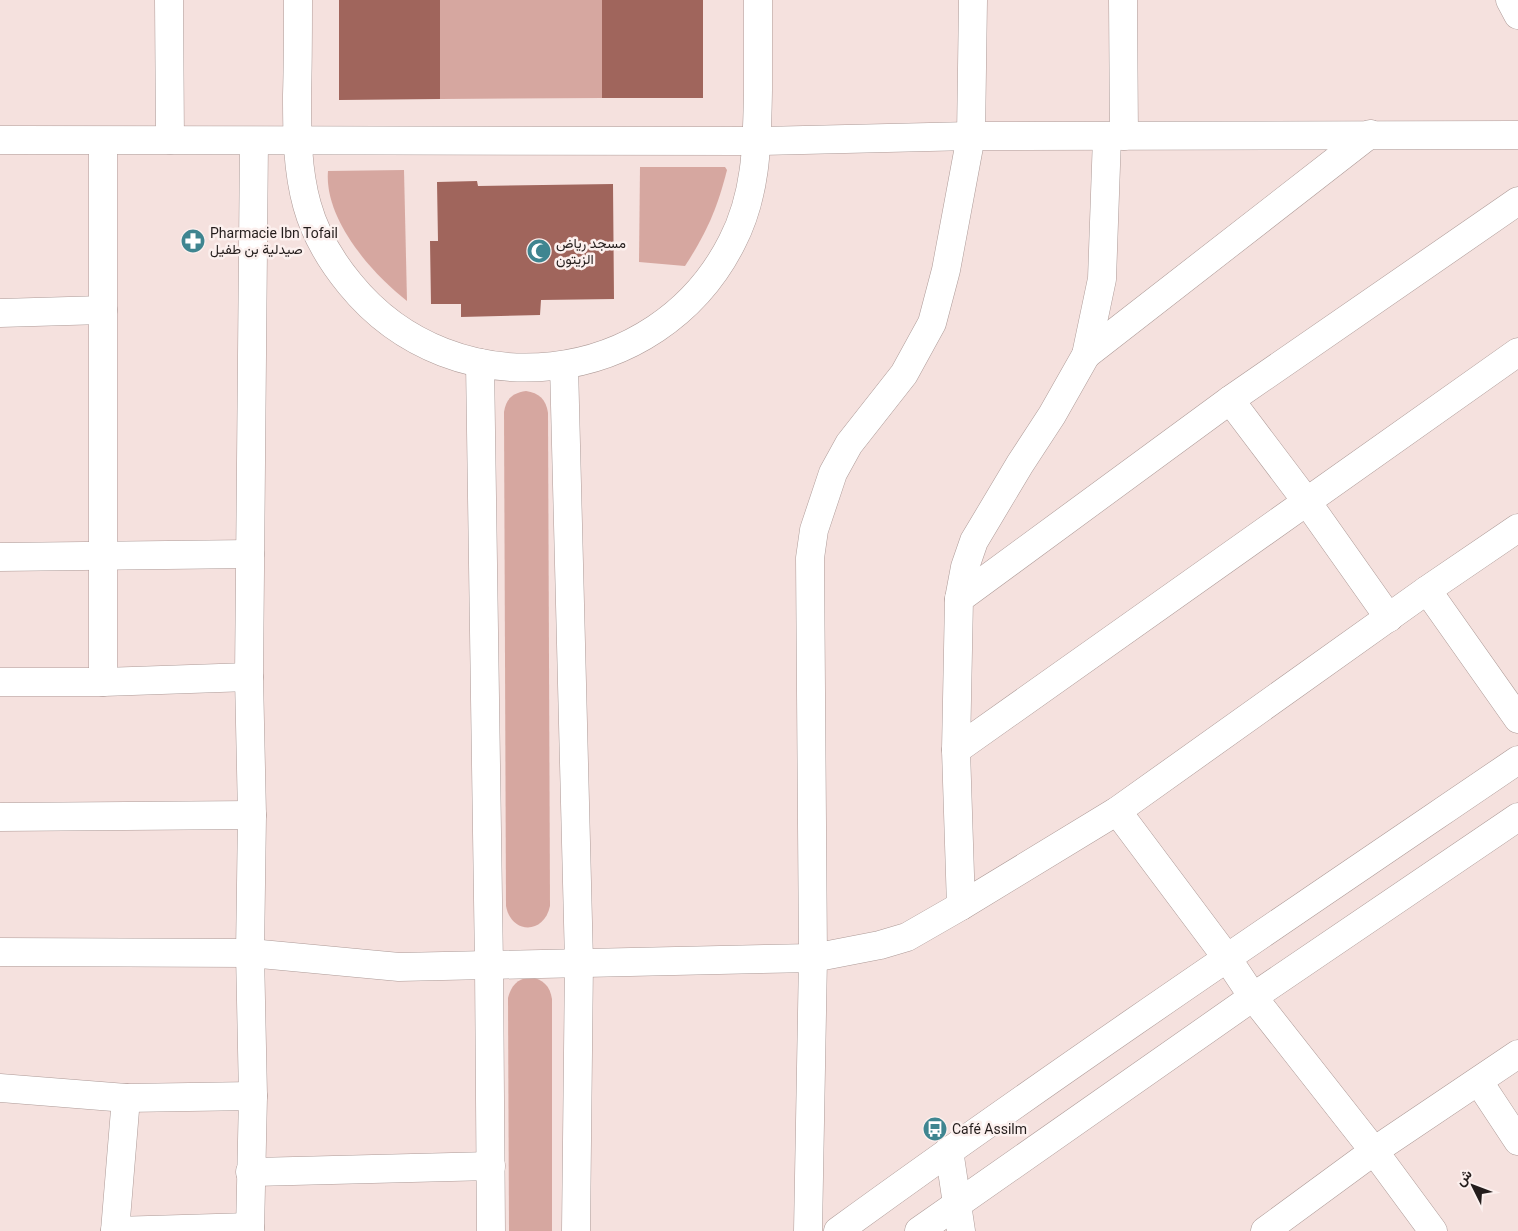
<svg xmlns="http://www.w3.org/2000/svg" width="1518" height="1231" font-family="Roboto,Vazirmatn,sans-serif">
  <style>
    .green { fill: #d6a7a0 }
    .building { fill: #a0655c }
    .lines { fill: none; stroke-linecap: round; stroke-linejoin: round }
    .minor-casing { stroke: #ad9a97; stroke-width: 29 }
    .tertiary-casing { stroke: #ad9a97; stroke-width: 29 }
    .minor { stroke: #fff; stroke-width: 28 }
    .tertiary { stroke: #fff; stroke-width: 28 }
    .labels { text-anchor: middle; stroke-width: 5; stroke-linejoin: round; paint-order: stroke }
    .poi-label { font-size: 14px; fill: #241d1c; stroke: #fcf0ee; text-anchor: start }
  </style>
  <rect width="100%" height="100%" fill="#f5e1de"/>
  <g class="green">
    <polygon points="440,0 602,0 602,98 440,99"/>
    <path d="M640 167H725L727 170C717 209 707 232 685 266L639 262Z"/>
    <path d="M404 170 407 301C371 273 324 219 328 171Z"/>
    <path d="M526 391C539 393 546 399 548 413L550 906C544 935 511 934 506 906L504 412C506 399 512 393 526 391Z"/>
    <path d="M530 977C543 979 550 986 552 999V1231H509L508 998C511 986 517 979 530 977Z"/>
  </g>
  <g class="building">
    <polygon points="339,0 440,0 440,99 339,100"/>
    <rect x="602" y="0" width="101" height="98"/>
    <polygon points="477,181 478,186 613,184 614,299 541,300 540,315 461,317 461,304 431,304 430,241 438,241 437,182"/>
  </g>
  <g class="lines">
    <defs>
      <g id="minor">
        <polyline points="169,0 170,140"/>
        <path d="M298 0C298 32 298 64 297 95 297 132 297 169 307 205 315 234 331 261 350 284 454 412 658 389 732 242 757 194 757 143 758 90 758 60 758 30 758 0"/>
        <polyline points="1123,0 1124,136"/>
        <polyline points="1510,0 1518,15"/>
        <polyline points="0,140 757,141 971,136 1518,135"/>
        <polyline points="103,141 103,682"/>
        <polyline points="0,313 103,310"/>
        <polyline points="1086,355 1370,134"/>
        <polyline points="480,363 489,966 491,1231"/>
        <polyline points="564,365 579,962 576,1231"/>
        <polyline points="1230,400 1307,502 1389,618"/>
        <polyline points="0,557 250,554"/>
        <polyline points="1427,590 1518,719"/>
        <polyline points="959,599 965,567 974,541 1020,464 1052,415 1086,355 1102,279 1107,137"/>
        <polyline points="0,682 103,682 249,677"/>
        <polyline points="956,750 1518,352"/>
        <polyline points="1117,811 1227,958 1253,997 1374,1151 1433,1231"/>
        <polyline points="0,817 252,815"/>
        <polyline points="961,906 956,750 959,599 1230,400 1518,201"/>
        <polyline points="0,952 250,953 399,967 813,958 880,945 907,937 961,906 1117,811 1427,590 1518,528"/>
        <polyline points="1479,1082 1518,1141"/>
        <polyline points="0,1088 126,1098 253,1096"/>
        <polyline points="949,1150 961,1231"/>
        <polyline points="250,1172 491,1166"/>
        <polyline points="115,1231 250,1227"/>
        <polyline points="115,1231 126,1098"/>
        <polyline points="250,1231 253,1096 250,953 252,815 249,677 254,141"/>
        <polyline points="808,1231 813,958 810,558 814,530 833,473 849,444 904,374 932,323 946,270 971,136 973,0"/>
        <polyline points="1265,1231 1374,1151 1518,1054"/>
      </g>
      <g id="tertiary">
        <path d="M838 1231C1061 1069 1290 915 1518 760"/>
        <polyline points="919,1231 1253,997 1518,817"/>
      </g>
    </defs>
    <use href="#minor" class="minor-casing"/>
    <use href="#tertiary" class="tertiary-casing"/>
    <use href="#minor" class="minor"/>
    <use href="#tertiary" class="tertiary"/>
  </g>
  <defs>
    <symbol id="pharmacy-disc" viewBox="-11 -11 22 22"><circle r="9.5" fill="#3f8590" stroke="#fcf0ee"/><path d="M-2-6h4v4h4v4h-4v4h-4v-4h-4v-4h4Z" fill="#fff"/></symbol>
    <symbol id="mosque-disc" viewBox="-11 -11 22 22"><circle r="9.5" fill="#3f8590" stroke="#fcf0ee"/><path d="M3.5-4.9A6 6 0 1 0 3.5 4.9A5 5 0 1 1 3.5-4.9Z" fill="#fff"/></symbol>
    <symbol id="bus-disc" viewBox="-11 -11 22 22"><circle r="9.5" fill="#3f8590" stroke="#fcf0ee"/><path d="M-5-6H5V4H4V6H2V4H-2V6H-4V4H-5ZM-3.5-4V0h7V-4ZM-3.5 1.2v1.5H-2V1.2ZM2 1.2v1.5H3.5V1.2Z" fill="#fff"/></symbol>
  </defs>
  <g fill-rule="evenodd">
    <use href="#pharmacy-disc" x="179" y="227" width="28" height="28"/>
    <use href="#mosque-disc" x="525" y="237" width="28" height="28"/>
    <use href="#bus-disc" x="921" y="1115" width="28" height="28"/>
  </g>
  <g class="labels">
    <g class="poi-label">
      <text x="210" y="238">Pharmacie Ibn Tofail<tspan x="210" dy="16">صيدلية بن طفيل</tspan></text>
      <text x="556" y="248">مسجد رياض<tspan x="556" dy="16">الزيتون</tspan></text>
      <text x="952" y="1134">Café Assilm</text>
    </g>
  </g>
  <g transform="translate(1473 1186) rotate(312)" stroke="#fcf0ee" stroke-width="4" paint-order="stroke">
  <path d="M0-4L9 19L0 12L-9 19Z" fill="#241d1c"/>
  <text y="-8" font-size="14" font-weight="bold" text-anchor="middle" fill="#241d1c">ش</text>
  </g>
</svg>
